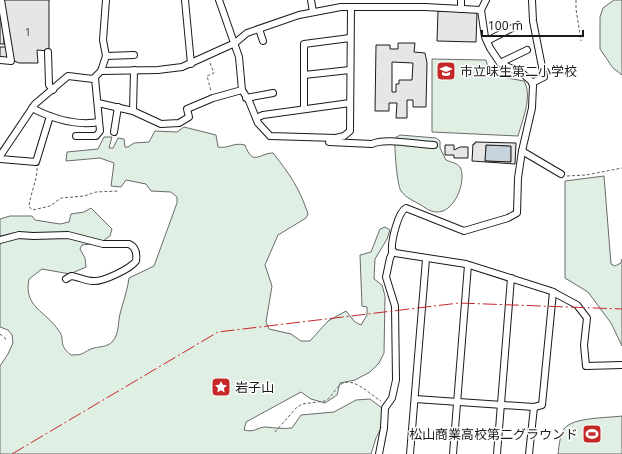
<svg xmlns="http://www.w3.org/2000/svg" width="622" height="454" font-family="'Noto Sans','Noto Sans JP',sans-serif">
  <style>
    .green { fill: #e0efe3; stroke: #6a6a6a }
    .water { fill: #c6d2dc; stroke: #6a6a6a }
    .building { fill: #e6e6e6; stroke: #1a1a1a; fill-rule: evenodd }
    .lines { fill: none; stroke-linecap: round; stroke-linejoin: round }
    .street-casing { stroke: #1a1a1a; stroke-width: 8 }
    .path { stroke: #5f5f5f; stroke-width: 1; stroke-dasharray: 3 2; stroke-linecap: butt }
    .street { stroke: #fff; stroke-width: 6 }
    .power { stroke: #c62828; stroke-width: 1; stroke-dasharray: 14 3 2 3; stroke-linecap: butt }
    .labels { text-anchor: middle; stroke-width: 3; stroke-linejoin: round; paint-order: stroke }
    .number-label { font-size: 11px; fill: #4d4d4d }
    .poi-label { font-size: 13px; fill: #1a1a1a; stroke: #fff; text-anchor: start }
  </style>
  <rect width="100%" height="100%" fill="#fff"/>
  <g class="green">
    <polygon points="614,0 622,0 622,75 613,68 600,49 600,17 603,8"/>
    <path d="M432 59 486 60 490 75 524 81C533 96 522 121 518 136L432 132Z"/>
    <path d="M184 127 216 135 218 147C229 149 233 142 245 145 253 167 259 153 273 153 289 173 300 189 308 214L306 218 278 235 265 265 272 286 266 322 269 329 291 334 301 341H310L328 321 346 311 355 322 361 325 367 315V307L362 306 360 255 371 252 380 229 385 227 390 230 387 239 375 259 374 279 382 285 385 296 384 353 379 363 370 372 355 380 340 383 337 395 325 403 311 399 301 392 246 422 244 430C255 433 257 427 266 427 275 428 283 429 292 428L301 415 334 412 356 400 370 399 382 408V426L376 438 371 454H0V366L8 354 13 343 12 335 8 330 0 327V219L10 216H32L35 220 60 224 69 222 71 214 84 212 91 208 112 229 110 236 100 243 82 245 80 249 85 258 86 267 70 274 42 269 29 279C23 307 46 311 59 331 66 340 57 344 71 355 84 355 80 354 91 349 98 346 107 348 113 341 119 334 118 322 120 314 123 302 127 292 129 278L154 266 177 203V197L171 192 151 191 146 184 126 180 121 187 111 186 114 163 100 158 66 161 67 152 98 149 104 137H112L109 148H113L118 138 124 139 125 147H128L134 143 149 142 155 131 177 132Z"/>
    <path d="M400 135 436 138 440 141V148L446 160C450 162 459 163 461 169 465 182 457 205 443 211 434 214 428 210 421 205 414 201 406 198 401 191 397 186 394 145 395 138Z"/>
    <polygon points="604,176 611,264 615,266 621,263 622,259 622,346 611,323 588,292 565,278 565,181"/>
    <path d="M622 416V454H558C559 446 560 435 564 429 572 417 608 418 622 416Z"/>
  </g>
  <polygon class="water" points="486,145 511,146 511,162 485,161"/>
  <g class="building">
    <polygon points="1,0 49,0 49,51 37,50 38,63 19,63 12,60"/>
    <polygon points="438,11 477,12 476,42 437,41"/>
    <polygon points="0,12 3,16 4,44 0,44"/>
    <path d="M398 43H415L414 52 425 53 427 63 426 107H413V100H407V118H396L397 103H389V111H375L376 45H390V49H398ZM392 62 413 63 412 80H399V84H396V92H392Z"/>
    <polygon points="0,47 6,47 8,58 0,58"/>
    <path d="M475 142 516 143 515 164 472 161 473 144H475ZM486 145 511 146V162L485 161Z"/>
    <polygon points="445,145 454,145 454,150 460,147 468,147 468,158 454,158 454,155 445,155"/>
  </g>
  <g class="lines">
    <defs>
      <g id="street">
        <polyline points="185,0 191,64"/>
        <polyline points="219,0 239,57 242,90 249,101 258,123 270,136 336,138 344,136 350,131 351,7"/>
        <polyline points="311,0 313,12"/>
        <path d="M486 0 481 10 485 37 490 48 500 63 523 74 531 81 533 85 532 108 522 151 518 178 517 213 508 218 464 231 406 208C398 212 391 241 392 251L395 253 466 264 551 291 577 305 587 318 584 345 586 366 622 365"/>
        <polyline points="532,0 533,21 544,77 532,83"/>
        <polyline points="461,9 461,0"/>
        <polyline points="259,29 263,41"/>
        <polyline points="487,41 518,25"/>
        <polyline points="48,52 49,85 53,90"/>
        <polyline points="106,56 134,55"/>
        <polyline points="0,60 11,61 1,0"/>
        <polyline points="500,63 527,50"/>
        <polyline points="101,71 158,70 182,67 235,43 247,33 299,15 341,7 425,7 481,10"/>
        <polyline points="304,75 350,70"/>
        <polyline points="246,98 273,93"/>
        <polyline points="98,103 133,111 161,124 179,123 189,117 187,109 213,98 242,90"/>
        <path d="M32 108C53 119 76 126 99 122"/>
        <polyline points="304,109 304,44 350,38"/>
        <polyline points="133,111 134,70"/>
        <polyline points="256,118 263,115 350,103"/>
        <polyline points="114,132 118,107"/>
        <polyline points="76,136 96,136 100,131 95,78"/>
        <path d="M329 142 372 144C385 137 418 145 434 145"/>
        <polyline points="522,151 561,174"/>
        <polyline points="0,156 35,104 68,76 93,79 101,71 106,56 103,40 106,0"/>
        <polyline points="0,159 36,162 50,116"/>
        <path d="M0 240 19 235 33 236 68 235 103 244H129C136 247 137 254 136 261 130 269 103 282 93 281 86 281 79 277 71 276L66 279"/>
        <polyline points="415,399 534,407 542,405 553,292"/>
        <polyline points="379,454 384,428 385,408 392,398 396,380 395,306 386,277 390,258 393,251"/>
        <polyline points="410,454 426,259"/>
        <polyline points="453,454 468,265"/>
        <polyline points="497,454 511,278"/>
        <polyline points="529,454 534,407"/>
      </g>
    </defs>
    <use href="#street" class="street-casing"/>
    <g class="path">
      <polyline points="576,0 576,9 581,41"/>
      <polyline points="210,63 214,73 207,76 211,91"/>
      <path d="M37 168C37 181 30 194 29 207L33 210 50 206 61 198 84 196 96 192 119 191"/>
      <polyline points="567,176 586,175 622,168"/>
      <polyline points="0,334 5,338 6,341"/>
      <path d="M275 432 296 408 302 404 325 401C332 397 334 390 340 385 353 375 370 395 381 401"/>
    </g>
    <use href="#street" class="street"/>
    <polyline class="power" points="12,454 218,332 459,303 622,309"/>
  </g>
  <defs>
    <symbol id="school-square" viewBox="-11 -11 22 22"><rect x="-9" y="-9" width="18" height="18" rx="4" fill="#c62828" stroke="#fff"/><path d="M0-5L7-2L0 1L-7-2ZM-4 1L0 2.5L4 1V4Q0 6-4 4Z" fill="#fff"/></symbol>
    <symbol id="sight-square" viewBox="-11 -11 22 22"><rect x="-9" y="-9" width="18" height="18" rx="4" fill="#c62828" stroke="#fff"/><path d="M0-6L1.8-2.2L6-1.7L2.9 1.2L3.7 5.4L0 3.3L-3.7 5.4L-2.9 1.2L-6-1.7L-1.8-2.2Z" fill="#fff"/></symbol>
    <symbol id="stadium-square" viewBox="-11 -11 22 22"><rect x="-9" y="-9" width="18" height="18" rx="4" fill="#c62828" stroke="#fff"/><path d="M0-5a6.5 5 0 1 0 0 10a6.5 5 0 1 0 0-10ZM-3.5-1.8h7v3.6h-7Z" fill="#fff"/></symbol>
  </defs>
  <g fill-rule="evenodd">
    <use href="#school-square" x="435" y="60" width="22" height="22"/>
    <use href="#sight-square" x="210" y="376" width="22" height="22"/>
    <use href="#stadium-square" x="581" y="423" width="22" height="22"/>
  </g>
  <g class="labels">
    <g class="number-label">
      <text x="28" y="36">1</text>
    </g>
    <g class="poi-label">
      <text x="460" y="76">市立味生第二小学校</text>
      <text x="235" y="392">岩子山</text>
      <text x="578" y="439" text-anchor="end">松山商業高校第二グラウンド</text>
    </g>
  </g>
  <path d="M482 30v6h101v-6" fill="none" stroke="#1a1a1a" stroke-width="2"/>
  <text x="488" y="30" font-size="12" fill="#1a1a1a" stroke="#ffffff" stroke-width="3" paint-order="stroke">100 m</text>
</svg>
